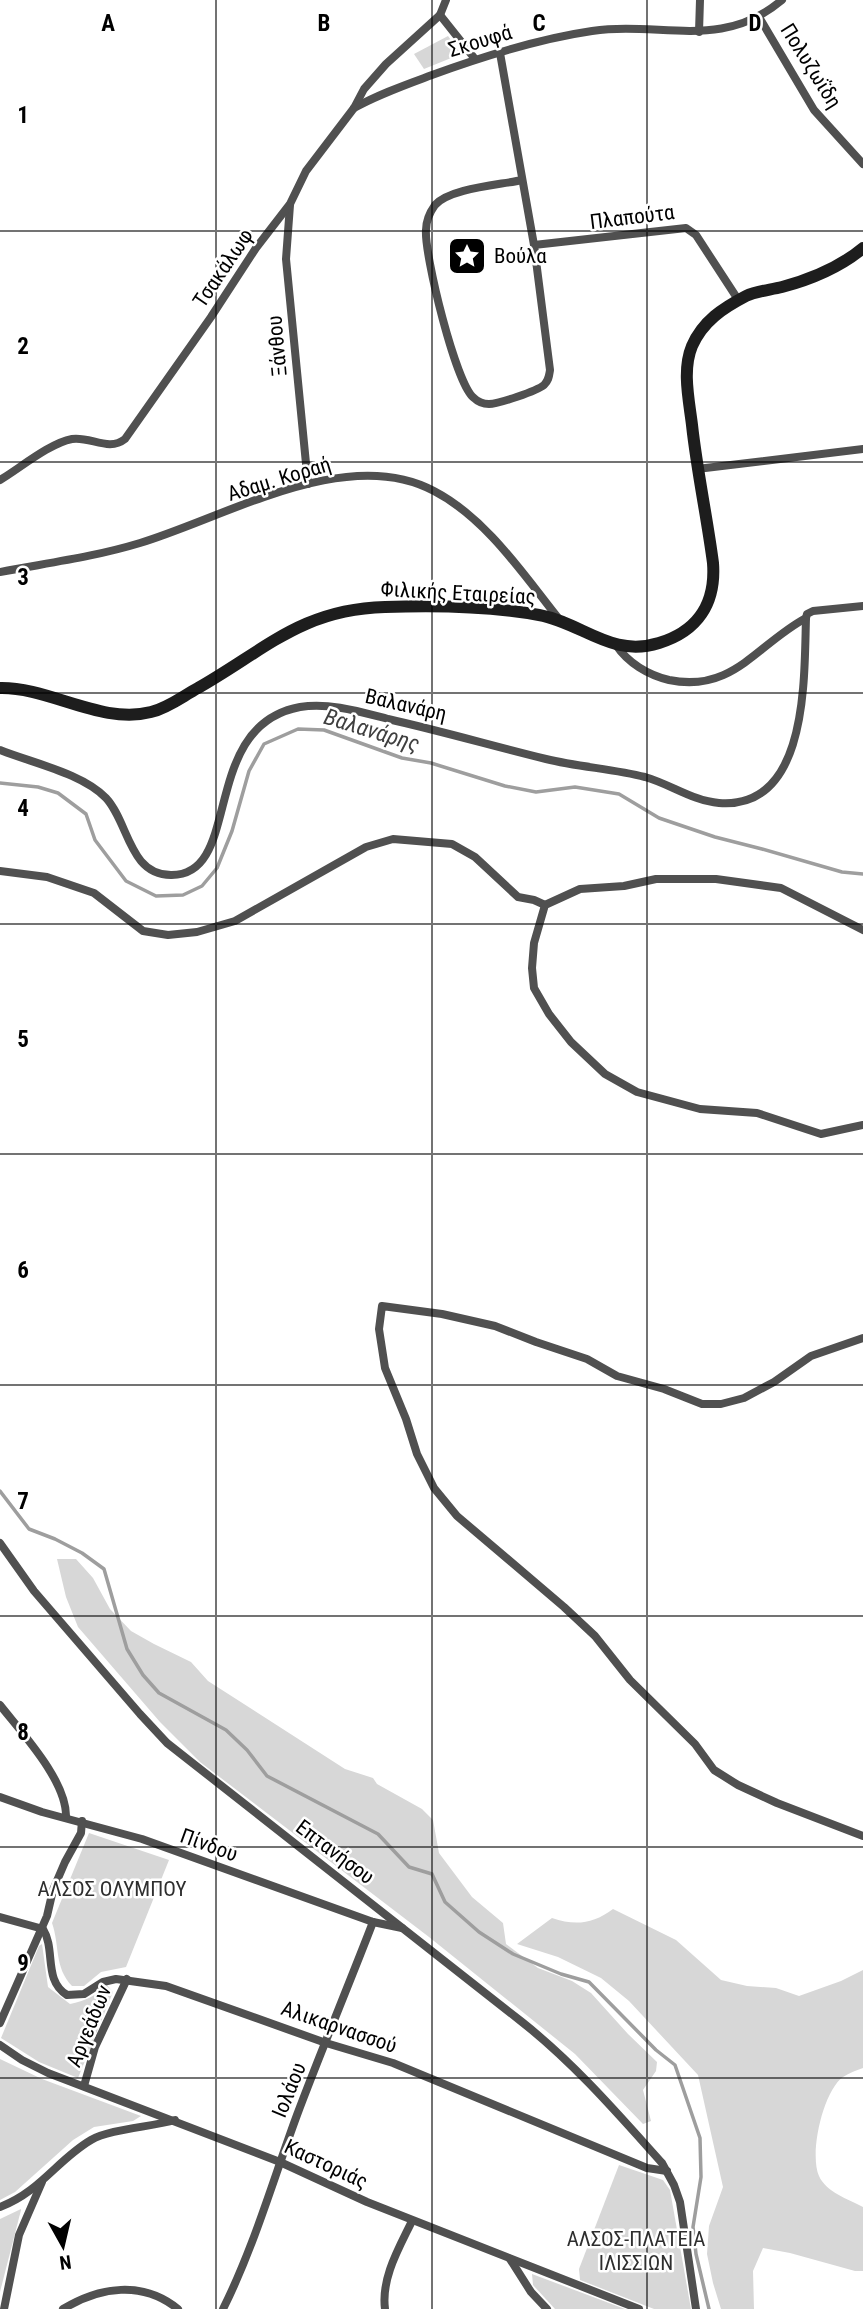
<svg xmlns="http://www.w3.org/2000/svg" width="863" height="2309" font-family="'Roboto Condensed',sans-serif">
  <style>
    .green { fill: #d7d7d7 }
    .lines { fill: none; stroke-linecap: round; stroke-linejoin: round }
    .stream { stroke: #9e9e9e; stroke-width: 3.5 }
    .minor { stroke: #505050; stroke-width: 8 }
    .secondary { stroke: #1d1d1d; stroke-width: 12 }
    .grid { fill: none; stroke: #000; stroke-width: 2; stroke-opacity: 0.55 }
    .labels { text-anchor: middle; stroke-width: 5; stroke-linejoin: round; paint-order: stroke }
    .street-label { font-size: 21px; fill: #000; stroke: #fff }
    .poi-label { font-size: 21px; fill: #000; stroke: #fff; text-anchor: start }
    .park-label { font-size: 21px; fill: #2e2e2e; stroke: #fff }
    .water-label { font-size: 23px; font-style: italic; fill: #3f3f3f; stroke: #fff }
    .grid-label { font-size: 23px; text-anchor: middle; font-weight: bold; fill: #000; stroke: #fff; stroke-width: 5; stroke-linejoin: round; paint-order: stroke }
  </style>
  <rect width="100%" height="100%" fill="#fff"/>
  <g class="green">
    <polygon points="448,36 461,54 424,69 414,54"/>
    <polygon points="57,1559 76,1559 93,1578 110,1609 131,1631 154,1644 191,1662 208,1681 345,1769 373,1778 377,1784 422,1809 433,1820 439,1853 472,1897 503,1923 506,1944 538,1968 572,1981 591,1993 628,2034 657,2062 656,2071 643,2090 651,2121 643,2124 575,2054 429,1937 200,1762 160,1722 78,1627 66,1597"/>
    <path d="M89 1833 169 1860 126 1967 101 1972 84 1986H72C54 1967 60 1946 52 1923Z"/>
    <path d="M613 1909 676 1940 721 1980 747 1986 776 1988 799 1996 841 1981 863 1970V2068C857 2070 849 2073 843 2077 823 2091 809 2154 819 2176 826 2192 848 2199 863 2207V2271H855L790 2253 763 2248 753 2271 754 2309H721L713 2283 707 2254 709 2226 723 2187 698 2075 629 2001 601 1978 558 1957 517 1944 552 1918C575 1926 593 1924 613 1909Z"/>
    <path d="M42 1944 48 1987 70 2004C85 2001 96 1996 107 1985L113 1992 78 2078 39 2062 1 2038 39 1946Z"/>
    <polygon points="0,2059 42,2079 141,2116 133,2121 94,2127 73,2140 15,2192 0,2200"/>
    <polygon points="619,2165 663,2180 670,2190 691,2309 654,2309 580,2280 579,2269"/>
    <polygon points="21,2209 21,2210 0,2292 0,2219"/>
    <polygon points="532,2274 625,2309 555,2309 533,2285"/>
  </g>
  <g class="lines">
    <g class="stream">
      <polyline points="0,783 38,787 58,793 86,814 95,840 126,881 156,896 183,895 202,886 217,868 232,831 249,771 264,744 298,729 324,730 402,758 431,763 505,786 536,792 575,787 619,794 659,818 715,837 762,849 842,872 863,874"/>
      <polyline points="0,1491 29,1529 55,1539 82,1553 104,1569 127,1649 143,1675 159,1693 226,1730 247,1750 267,1776 378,1834 409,1867 432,1874 445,1902 479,1932 513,1954 561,1974 589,1982 656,2050 675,2065 700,2138 701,2177 693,2227 696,2254 709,2309"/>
    </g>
    <g class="minor">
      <polyline points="440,15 475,59"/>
      <polyline points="759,17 814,110 863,164"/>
      <polyline points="699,32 700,0"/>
      <path d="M500 53 534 245 550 370C549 376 549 380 544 385 537 391 498 404 489 404 483 404 478 402 474 398 456 385 424 254 426 230 426 222 430 212 435 205 450 188 500 185 522 180"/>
      <path d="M354 108C379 94 405 85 432 75 484 56 537 39 592 31 661 21 722 51 782 0"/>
      <polyline points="290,205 286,259 308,484"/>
      <polyline points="534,245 686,228 696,235 739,301"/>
      <polyline points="697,469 863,449"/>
      <path d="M0 480C20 468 50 443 72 439 90 436 109 452 125 439L211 317 256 248 290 204 306 171 354 108 364 89 386 64 440 15 446 0"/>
      <path d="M0 572C47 563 94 557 140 543 226 517 347 444 434 491 486 518 523 574 559 619"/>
      <path d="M616 645C628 663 648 675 669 680 733 693 756 645 806 618L807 614 813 611 863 606"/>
      <path d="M0 750C32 763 82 773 106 798 129 823 129 875 171 875 244 876 198 726 300 707 329 702 361 712 388 719 441 731 493 746 546 759 579 767 613 769 645 777 670 784 693 801 719 803 809 810 804 677 806 618"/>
      <polyline points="0,871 47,877 94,893 143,931 168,935 197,932 235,921 366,847 393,839 452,844 475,857 518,897 534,900 545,905"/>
      <polyline points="863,930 781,888 716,879 656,879 624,886 580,889 545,905 534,943 532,968 534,988 549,1014 571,1042 605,1074 637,1092 700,1109 757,1113 821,1134 863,1125"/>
      <polyline points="863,1338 811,1356 774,1382 744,1398 721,1404 702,1404 664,1389 617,1376 587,1359 536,1342 495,1326 442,1314 382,1306 379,1329 385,1368 406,1419 417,1454 434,1488 457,1516 564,1607 595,1636 630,1680 695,1744 714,1770 738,1785 777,1803 863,1836"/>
      <path d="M0 1543 34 1591 140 1714 167 1743 522 2022C575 2064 618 2114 662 2163L674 2185 680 2202 696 2309"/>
      <path d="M0 1705C22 1733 67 1781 66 1817"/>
      <polyline points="0,1797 42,1812 142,1839 373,1922 402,1928"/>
      <path d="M0 1917 43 1929C56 1950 43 1980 67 1995L84 1994 103 1982 116 1979 166 1986 326 2043 393 2063 647 2168 667 2171"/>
      <polyline points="0,2023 47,1916 53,1890 65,1862 81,1833 82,1821"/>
      <polyline points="0,2045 22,2060 48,2073 280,2162 367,2202 639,2309"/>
      <polyline points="84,2086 95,2047 127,1979"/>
      <path d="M0 2207C41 2191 57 2160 91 2140 110 2129 151 2127 175 2120"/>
      <polyline points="510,2259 531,2292 547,2309"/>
      <polyline points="4,2309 19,2235 42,2182"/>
      <path d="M63 2309C100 2287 142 2280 178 2309"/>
      <path d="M223 2309C254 2247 273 2180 297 2115 321 2051 348 1987 373 1922"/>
      <path d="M385 2309C381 2278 399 2248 412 2221"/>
    </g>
    <path class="secondary" d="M0 688C49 687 102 725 151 712 168 708 183 696 198 688 265 650 302 609 385 607 435 605 489 606 539 615 583 623 611 658 659 643 698 631 716 603 713 563 707 517 697 471 692 425 689 400 682 370 692 346 703 321 723 308 746 296 756 291 770 290 782 287 812 279 839 268 863 248"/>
  </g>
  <path class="grid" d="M216 0V2309M432 0V2309M647 0V2309M0 231H863M0 462H863M0 693H863M0 924H863M0 1154H863M0 1385H863M0 1616H863M0 1847H863M0 2078H863"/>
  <defs>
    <symbol id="sight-square" viewBox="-11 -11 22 22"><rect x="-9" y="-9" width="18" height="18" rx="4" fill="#000" stroke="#fff"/><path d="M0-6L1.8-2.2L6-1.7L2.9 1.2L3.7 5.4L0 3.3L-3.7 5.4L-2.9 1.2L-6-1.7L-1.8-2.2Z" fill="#fff"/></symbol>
  </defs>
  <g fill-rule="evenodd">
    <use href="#sight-square" x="445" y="234" width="44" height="44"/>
  </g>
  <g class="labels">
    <g class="street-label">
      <text transform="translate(480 41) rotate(-17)" y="7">Σκουφά</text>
      <text transform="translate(811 66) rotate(58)" y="7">Πολυζωΐδη</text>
      <text transform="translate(632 217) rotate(-7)" y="7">Πλαπούτα</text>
      <text transform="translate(223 268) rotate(-56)" y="7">Τσακάλωφ</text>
      <text transform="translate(277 346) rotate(-95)" y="7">Ξάνθου</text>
      <text transform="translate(279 479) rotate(-17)" y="7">Αδαμ. Κοραή</text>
      <text transform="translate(458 593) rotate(3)" y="7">Φιλικής Εταιρείας</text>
      <text transform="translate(406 705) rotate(13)" y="7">Βαλανάρη</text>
      <text transform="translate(209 1845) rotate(20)" y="7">Πίνδου</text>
      <text transform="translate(335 1852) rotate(37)" y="7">Επτανήσου</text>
      <text transform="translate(89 2026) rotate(-68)" y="7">Αργεάδων</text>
      <text transform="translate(339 2027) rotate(19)" y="7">Αλικαρνασσού</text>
      <text transform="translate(289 2090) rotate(-68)" y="7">Ιολάου</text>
      <text transform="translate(326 2164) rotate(25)" y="7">Καστοριάς</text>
    </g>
    <g class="poi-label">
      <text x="494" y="263">Βούλα</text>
    </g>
    <g class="park-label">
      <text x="112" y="1896">ΑΛΣΟΣ ΟΛΥΜΠΟΥ</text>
      <text x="636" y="2246">ΑΛΣΟΣ-ΠΛΑΤΕΙΑ<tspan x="636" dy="24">ΙΛΙΣΣΙΩΝ</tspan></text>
    </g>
    <g class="water-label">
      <text transform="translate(372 730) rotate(17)" y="8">Βαλανάρης</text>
    </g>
  </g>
  <g class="grid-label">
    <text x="108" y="31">A</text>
    <text x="324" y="31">B</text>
    <text x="539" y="31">C</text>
    <text x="755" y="31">D</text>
    <text x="23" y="123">1</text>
    <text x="23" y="354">2</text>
    <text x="23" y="585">3</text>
    <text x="23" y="816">4</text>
    <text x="23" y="1047">5</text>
    <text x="23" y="1278">6</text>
    <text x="23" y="1509">7</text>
    <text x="23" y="1740">8</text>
    <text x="23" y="1971">9</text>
  </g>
  <g transform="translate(63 2246) rotate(172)" stroke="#ffffff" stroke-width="5" paint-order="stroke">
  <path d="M0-5L12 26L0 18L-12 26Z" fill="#000000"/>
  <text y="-10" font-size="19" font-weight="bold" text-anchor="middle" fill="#000000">N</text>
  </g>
</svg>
